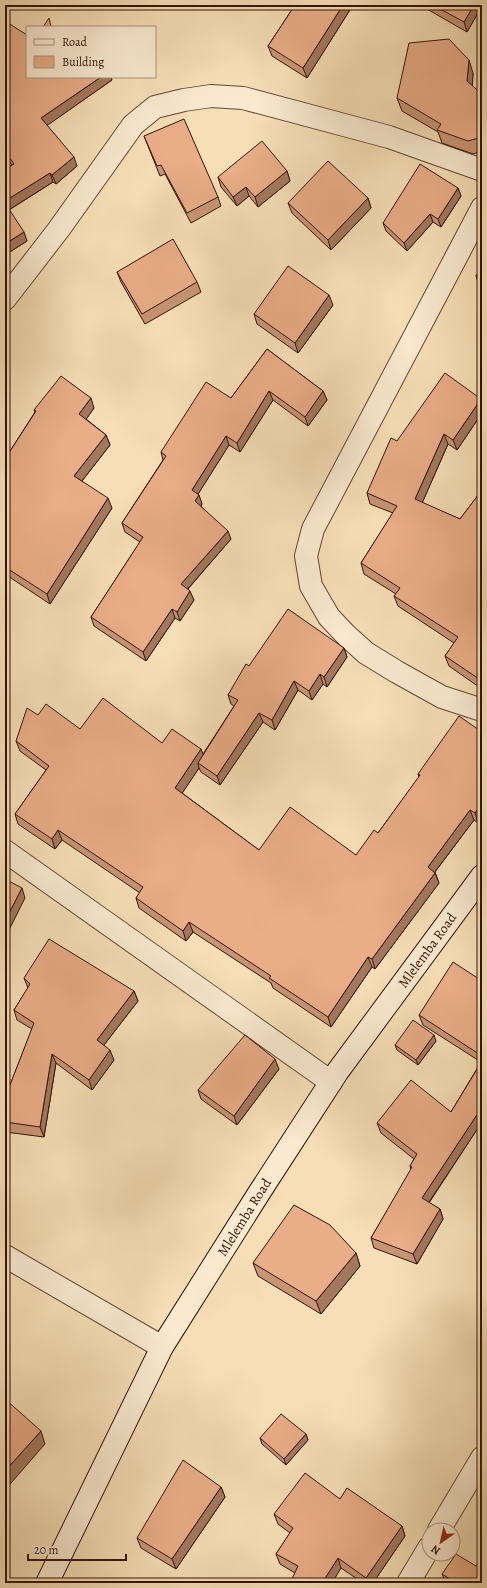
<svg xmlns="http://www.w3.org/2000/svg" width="487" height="1588" font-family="Alegreya,serif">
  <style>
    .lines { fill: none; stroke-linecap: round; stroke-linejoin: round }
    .street-casing { stroke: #644633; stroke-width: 24 }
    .secondary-casing { stroke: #331307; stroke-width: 24 }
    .street { stroke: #f9ead0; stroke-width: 22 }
    .secondary { stroke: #f9ead0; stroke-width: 22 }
    .wall { fill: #c89574; stroke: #331307 }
    .shaded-wall { fill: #a3795e; stroke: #331307 }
    .building { fill: #e9ad87; stroke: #331307 }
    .labels { text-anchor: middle; stroke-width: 3; stroke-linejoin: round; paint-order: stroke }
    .street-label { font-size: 14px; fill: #331307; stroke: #f9ead0 }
  </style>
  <rect width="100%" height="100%" fill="#f6dfb6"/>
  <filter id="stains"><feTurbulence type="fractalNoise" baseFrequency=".005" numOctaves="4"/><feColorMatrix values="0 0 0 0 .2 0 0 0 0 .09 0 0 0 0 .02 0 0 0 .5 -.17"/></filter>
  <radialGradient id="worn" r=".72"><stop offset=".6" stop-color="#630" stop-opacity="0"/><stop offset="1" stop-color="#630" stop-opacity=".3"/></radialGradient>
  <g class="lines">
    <defs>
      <g id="street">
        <polyline points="482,208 313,529 306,556 311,586 329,617 346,635 366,653 397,672 442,697 482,710"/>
        <polyline points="5,299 59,229 133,125 155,107 184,100 211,96 243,98 389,137 482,170"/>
        <polyline points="5,851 331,1082"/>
        <polyline points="5,1256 162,1347"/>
        <polyline points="439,1530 482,1458"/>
        <polyline points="408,1583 429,1548"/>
      </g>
      <polyline id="secondary" points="47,1583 162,1347 259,1193 338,1071 482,876"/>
    </defs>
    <use href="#street" class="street-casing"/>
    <use href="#secondary" class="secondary-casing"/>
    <use href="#street" class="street"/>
    <use href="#secondary" class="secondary"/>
  </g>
  <g class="wall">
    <polygon points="295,5 358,5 356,8 353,5 307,78 272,56 268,46"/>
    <polygon points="420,5 482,5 482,6 467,32"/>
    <polygon points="5,73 27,77 112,80 47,125 77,166 56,184 53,182 9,210 27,241 5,255 5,169 12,165 5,155"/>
    <polygon points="473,73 472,86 482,94 482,151 473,154 442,143 438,132 402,111 397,98"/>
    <polygon points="144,136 218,197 221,206 191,223 165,174 160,176"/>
    <polygon points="287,171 290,181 258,207 249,196 237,206 221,187 218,177"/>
    <polygon points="458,188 461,196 441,227 433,222 407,251 386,231 383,223"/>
    <polygon points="368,198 371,208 331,250 292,213 288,203"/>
    <polygon points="482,266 482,289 480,288 476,276"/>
    <polygon points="117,272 197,282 201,292 145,324 121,282"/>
    <polygon points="333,305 298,353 257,324 254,314"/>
    <polygon points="267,349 323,391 327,400 308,426 273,400 240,452 229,445 198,494 202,504 201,506 231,539 188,589 194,600 180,621 175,618 146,661 94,626 91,617 140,542 125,532 122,523 163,460 161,452 231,398"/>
    <polygon points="481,399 482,401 482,413 457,450 448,444 422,503 460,519 482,490 482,689 449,666 445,656 454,643 398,606 394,596 396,594 364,574 361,563 393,513 370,504 367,493 397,441"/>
    <polygon points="94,408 86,419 106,435 110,445 82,481 112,508 50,604 5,574 5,459 35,412 34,410"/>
    <polygon points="344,648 347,657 327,687 323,684 312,700 298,690 275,730 263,722 220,785 201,772 199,768 182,793 259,850 356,855 378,833 419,777 418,774 482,732 482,817 478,823 474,820 435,872 439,883 375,969 372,967 331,1027 273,988 271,983 193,932 186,941 139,908 136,898 140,893 62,840 55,849 18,824 15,814 46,770 20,751 16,741 38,715 80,729 162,743 203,754 234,706 231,704 228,695 249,666"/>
    <polygon points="24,978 134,991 138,1001 104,1045 114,1060 92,1090 56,1063 44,1137 5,1132 5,1098 32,1029 17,1020 14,1010 28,988"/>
    <polygon points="482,981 482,1122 429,1203 440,1209 443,1219 417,1264 374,1248 371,1238 411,1170 410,1166 414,1159 381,1133 377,1123 451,1112 481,1062 423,1025 419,1015"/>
    <polygon points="436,1041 418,1065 397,1050 395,1045"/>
    <polygon points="279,1069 237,1125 201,1099 198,1090"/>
    <polygon points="356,1253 360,1266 321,1314 258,1276 253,1263"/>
    <polygon points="306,1434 308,1440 286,1465 262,1444 260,1438"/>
    <polygon points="221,1487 225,1497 176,1569 141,1548 137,1538"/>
    <polygon points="340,1499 402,1526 405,1536 373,1583 363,1583 341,1568 295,1573 280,1564 276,1554 290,1533 278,1524 274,1514"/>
    <polygon points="442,1574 482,1583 446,1583"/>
  </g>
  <g class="shaded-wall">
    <polygon points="343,5 353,5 307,78 303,68"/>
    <polygon points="474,5 482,5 482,6 467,32 464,22"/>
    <polygon points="469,60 473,73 472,94 467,81"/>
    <polygon points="101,77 111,77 112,80 45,127 41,118"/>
    <polygon points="74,157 77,166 56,184 52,175"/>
    <polygon points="287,171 290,181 258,207 255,197"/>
    <polygon points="50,173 53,182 7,211 5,204 5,201"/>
    <polygon points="246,187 249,196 237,206 233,197"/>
    <polygon points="458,188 461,196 441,227 438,219"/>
    <polygon points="368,198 371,208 331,250 328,240"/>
    <polygon points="430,214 433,222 407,251 404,243"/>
    <polygon points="24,232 27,241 5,255 5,244"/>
    <polygon points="329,295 333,305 298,353 295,343"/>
    <polygon points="269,391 273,400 240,452 237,443"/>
    <polygon points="323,391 327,400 308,426 305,417"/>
    <polygon points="91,398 94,408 83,424 79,414"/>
    <polygon points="481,399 482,401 482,413 457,450 453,440"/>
    <polygon points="444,434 448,444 419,510 415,499"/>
    <polygon points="106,435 110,445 78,486 74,476"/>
    <polygon points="226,436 229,445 195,499 192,490"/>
    <polygon points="199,495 202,504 198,510 195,501"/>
    <polygon points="108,498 112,508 50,604 47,594"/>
    <polygon points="228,531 231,539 184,593 181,584"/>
    <polygon points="190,591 194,600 180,621 177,612"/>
    <polygon points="172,609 175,618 146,661 143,652"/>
    <polygon points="344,648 347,657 327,687 324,677"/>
    <polygon points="320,674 323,684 312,700 309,691"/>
    <polygon points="294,681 298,690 275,730 272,720"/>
    <polygon points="259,713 263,722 220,785 217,776"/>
    <polygon points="201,749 205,759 198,763 199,768 179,798 175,788"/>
    <polygon points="482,802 482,817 478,823 475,813"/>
    <polygon points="470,810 474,820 431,877 428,867"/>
    <polygon points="58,830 62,840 55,849 52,839"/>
    <polygon points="435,873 439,883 375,969 372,959"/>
    <polygon points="22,888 25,898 5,938 5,921"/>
    <polygon points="189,922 193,932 186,941 183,931"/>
    <polygon points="368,957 372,967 331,1027 328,1017"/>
    <polygon points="134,991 138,1001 100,1050 97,1040"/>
    <polygon points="434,1035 436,1041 418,1065 416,1060"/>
    <polygon points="110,1050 114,1060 92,1090 89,1080"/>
    <polygon points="52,1054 56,1063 44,1137 40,1127"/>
    <polygon points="275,1059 279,1069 237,1125 234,1116"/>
    <polygon points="482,1107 482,1122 425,1208 422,1198"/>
    <polygon points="440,1209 443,1219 417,1264 413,1254"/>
    <polygon points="356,1253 360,1266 321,1314 316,1301"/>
    <polygon points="41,1431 45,1444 5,1490 5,1471"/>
    <polygon points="306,1434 308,1440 286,1465 284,1459"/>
    <polygon points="221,1487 225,1497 176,1569 172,1559"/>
    <polygon points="402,1526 405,1536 373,1583 368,1583 366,1578"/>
    <polygon points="338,1558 341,1568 332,1583 322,1583"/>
  </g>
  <g class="building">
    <polygon points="295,5 343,5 303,68 268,46"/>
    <polygon points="433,5 474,5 464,22"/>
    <polygon points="49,18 51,27 43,27"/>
    <polygon points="5,21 27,35 27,77 101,77 41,118 74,157 52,175 50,173 5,201 5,169 14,164 5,151 5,73 9,70 5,57"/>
    <polygon points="449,39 469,60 467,81 482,94 482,137 468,141 437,130 441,124 397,98 409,43"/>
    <polygon points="184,119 218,197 187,213 161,165 157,166 144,136"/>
    <polygon points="262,141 287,171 255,197 246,187 233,197 218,177"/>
    <polygon points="328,161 368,198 328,240 288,203"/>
    <polygon points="420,164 458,188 438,219 430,214 404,243 383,223"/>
    <polygon points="5,203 24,232 5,244"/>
    <polygon points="173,239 197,282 142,314 117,272"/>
    <polygon points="288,266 329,295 295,343 254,314"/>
    <polygon points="482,266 482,280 476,276"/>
    <polygon points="267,349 323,391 305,417 269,391 237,443 226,436 192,490 199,495 195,501 228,531 181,584 190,591 177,612 172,609 143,652 91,617 143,537 122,523 166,456 161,452 206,382 231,398"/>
    <polygon points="445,373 481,399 453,440 444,434 415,499 460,519 482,490 482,681 445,656 458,637 394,596 400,588 361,563 397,506 367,493 391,438 397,441"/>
    <polygon points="61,376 91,398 79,414 106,435 74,476 108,498 47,594 5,567 5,459 36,411 34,410"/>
    <polygon points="288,609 344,648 324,677 320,674 309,691 294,681 272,720 259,713 217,776 198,763 238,700 228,695 246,664 249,666"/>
    <polygon points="103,698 162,743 172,729 201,749 175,788 259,850 290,807 356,855 374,830 378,833 420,775 418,774 459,716 482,732 482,802 475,813 470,810 428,867 435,873 372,959 368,957 328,1017 269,978 271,976 189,922 183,931 136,898 143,887 58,830 52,839 15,814 49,766 16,741 27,708 38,715 46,704 80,729"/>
    <polygon points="5,879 22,888 5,921"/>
    <polygon points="49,939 134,991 97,1040 110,1050 89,1080 52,1054 40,1127 5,1122 5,1098 34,1023 14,1010 30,984 24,978"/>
    <polygon points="453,962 482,981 482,1056 419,1015"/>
    <polygon points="413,1020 434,1035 416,1060 395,1045"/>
    <polygon points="245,1035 275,1059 234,1116 198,1090"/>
    <polygon points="482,1061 482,1107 422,1198 440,1209 413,1254 371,1238 412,1167 410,1166 417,1154 377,1123 411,1080 451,1112"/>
    <polygon points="294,1205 330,1225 356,1253 316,1301 253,1263"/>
    <polygon points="5,1399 41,1431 5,1471"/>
    <polygon points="281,1414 306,1434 284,1459 260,1438"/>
    <polygon points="183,1460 221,1487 172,1559 137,1538"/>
    <polygon points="305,1473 340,1499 347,1488 402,1526 366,1578 338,1558 322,1583 290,1583 298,1566 276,1554 293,1528 274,1514"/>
    <polygon points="456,1554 476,1566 482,1557 482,1583 452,1583 453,1581 442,1574"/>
  </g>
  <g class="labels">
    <g class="street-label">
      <text transform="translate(427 950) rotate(-54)" y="5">Mlelemba Road</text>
      <text transform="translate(244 1217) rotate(-58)" y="5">Mlelemba Road</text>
    </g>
  </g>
  <rect width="487" height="1588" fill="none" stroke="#f6dfb6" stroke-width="20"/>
  <rect x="6" y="6" width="475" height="1576" fill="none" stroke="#331307" stroke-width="2"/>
  <rect x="10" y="10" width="467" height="1568" fill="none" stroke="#331307"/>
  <rect x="26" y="26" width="130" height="52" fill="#f9ead0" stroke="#aa9480"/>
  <rect x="34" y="39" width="20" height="6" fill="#f9ead0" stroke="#aa9480"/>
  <text x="62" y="46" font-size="12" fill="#331307">Road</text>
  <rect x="34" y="56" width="20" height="12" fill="#e9ad87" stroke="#aa9480"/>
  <text x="62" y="66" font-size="12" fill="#331307">Building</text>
  <g transform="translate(441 1542) rotate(214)"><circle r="19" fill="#f9ead0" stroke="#aa9480"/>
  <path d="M0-3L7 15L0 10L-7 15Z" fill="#8f2418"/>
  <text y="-6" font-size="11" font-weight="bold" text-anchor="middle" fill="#331307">N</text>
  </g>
  <path d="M28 1554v6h98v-6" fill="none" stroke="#331307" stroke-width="2"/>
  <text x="34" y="1554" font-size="12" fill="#331307" stroke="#f9ead0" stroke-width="3" paint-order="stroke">20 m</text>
  <rect width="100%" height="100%" filter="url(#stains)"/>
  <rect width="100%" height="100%" fill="url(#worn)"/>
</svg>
